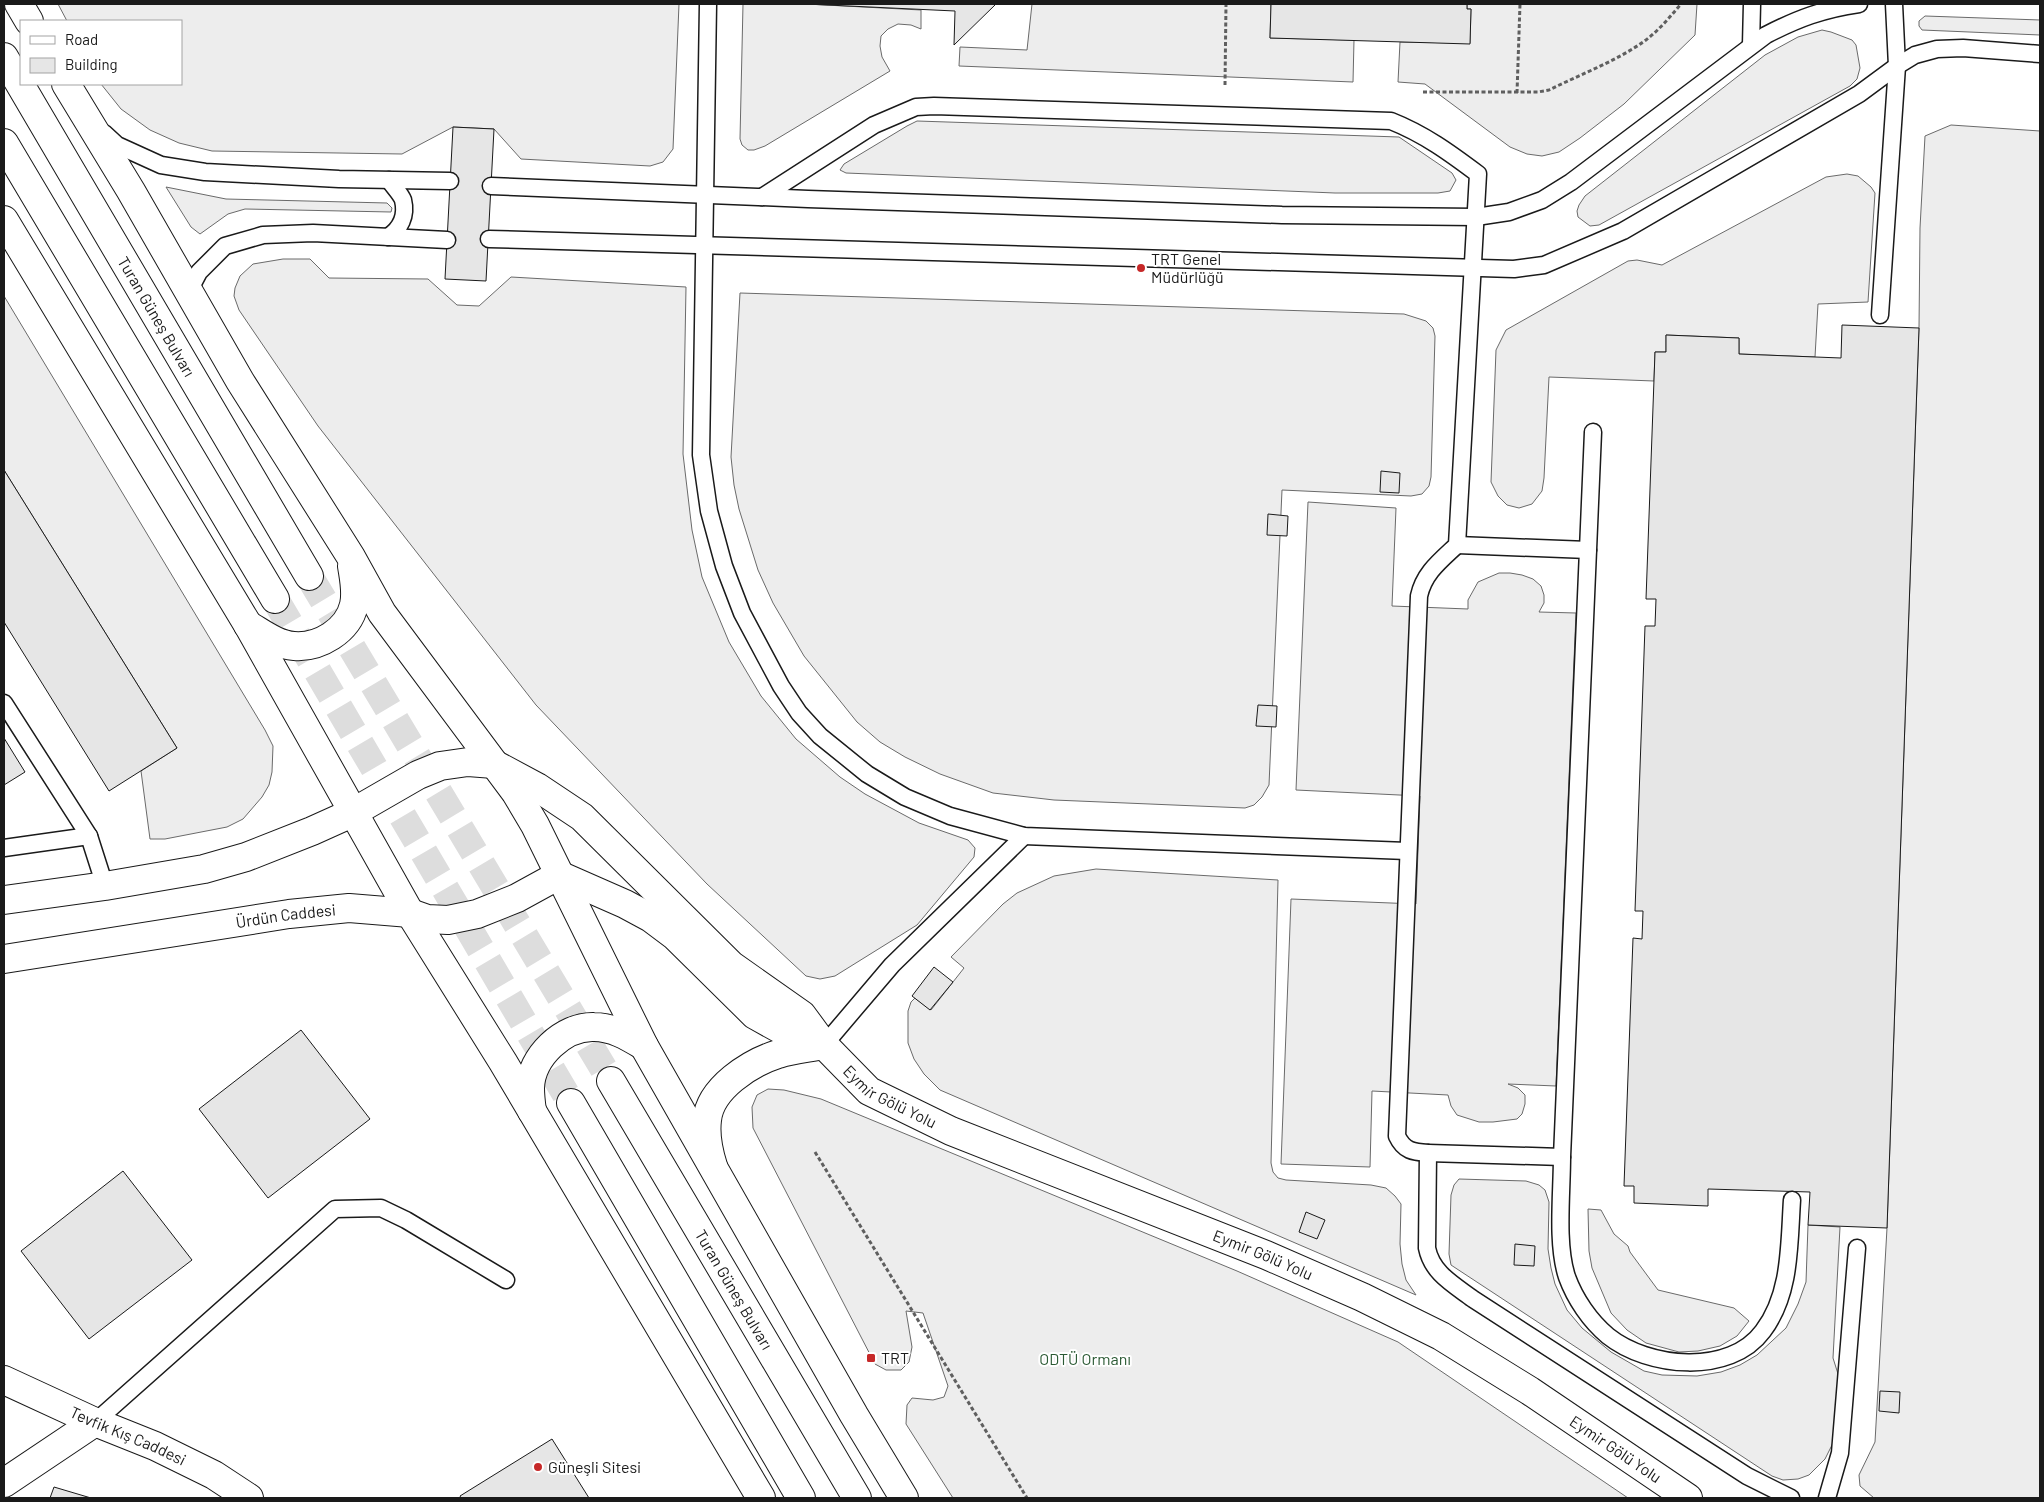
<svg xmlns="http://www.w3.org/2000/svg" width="2044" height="1502" font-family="Barlow,sans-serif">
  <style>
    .built { fill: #ededed; stroke: #6a6a6a }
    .building { fill: #e6e6e6; stroke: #1a1a1a }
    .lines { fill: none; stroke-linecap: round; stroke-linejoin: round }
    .primary-tunnel { stroke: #ddd; stroke-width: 28; stroke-dasharray: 28 14; stroke-linecap: butt }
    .service-casing { stroke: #1a1a1a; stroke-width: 19 }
    .minor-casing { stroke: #1a1a1a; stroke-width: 30 }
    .tertiary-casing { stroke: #1a1a1a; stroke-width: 30 }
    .secondary-casing { stroke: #1a1a1a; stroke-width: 30 }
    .primary-casing { stroke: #1a1a1a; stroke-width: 30 }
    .path { stroke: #5f5f5f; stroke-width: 3; stroke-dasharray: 4 2.5; stroke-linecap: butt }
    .service { stroke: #fff; stroke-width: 16 }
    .minor { stroke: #fff; stroke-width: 28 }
    .tertiary { stroke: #fff; stroke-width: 28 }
    .secondary { stroke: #fff; stroke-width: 28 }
    .primary { stroke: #fff; stroke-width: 28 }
    .poi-dot { fill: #c62828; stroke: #fff; stroke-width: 2 }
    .labels { text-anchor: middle; stroke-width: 4; stroke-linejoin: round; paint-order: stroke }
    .poi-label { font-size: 16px; fill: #1a1a1a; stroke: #fff; text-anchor: start }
    .street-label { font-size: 16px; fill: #1a1a1a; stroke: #fff }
    .park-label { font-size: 16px; fill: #2b5a34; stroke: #fff }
  </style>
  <rect width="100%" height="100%" fill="#fff"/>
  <g class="built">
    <polygon points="58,4 679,4 673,149 663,162 650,166 521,159 494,129 453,127 402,154 212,151 179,143 150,130 121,109 101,84 181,84 181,21 67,21"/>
    <polygon points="743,4 806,4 921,10 921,29 911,25 898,24 888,29 881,36 880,46 882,57 890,71 765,146 754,150 748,150 742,145 740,139"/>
    <polygon points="1032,4 1271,4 1270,38 1354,40 1353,82 959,66 960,47 1027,50"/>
    <polygon points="1467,4 1697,4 1695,35 1624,104 1580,138 1559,152 1542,156 1527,154 1510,147 1425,84 1398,82 1400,42 1470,43 1471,9 1467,9"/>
    <polygon points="1925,16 2040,20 2040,35 1922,30 1919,26 1919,21"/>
    <polygon points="1822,30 1831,32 1852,40 1856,45 1860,68 1857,79 1850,86 1599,225 1590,226 1578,217 1577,211 1579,205 1585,196 1765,55 1798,37"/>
    <polygon points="917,121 1399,137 1452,173 1456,180 1450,191 1438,193 1335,193 846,173 840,170 844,164 907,126"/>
    <polygon points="1951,125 2040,131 2040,1498 1874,1498 1860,1486 1859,1475 1875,1442 1887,1228 1919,328 1920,228 1925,136"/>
    <polygon points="1847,174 1858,176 1871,187 1875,193 1868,302 1818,304 1815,357 1739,354 1739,338 1666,335 1666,352 1655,352 1654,381 1549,377 1544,478 1542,491 1532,504 1519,508 1507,505 1498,496 1491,482 1496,350 1506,330 1628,261 1637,260 1662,265 1826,177"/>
    <polygon points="166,187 226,199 387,203 392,208 391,212 245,209 228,214 200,234 191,227"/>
    <polygon points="283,259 310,259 329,278 428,279 457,305 479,306 511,277 686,287 683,454 692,530 702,577 729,642 761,696 796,739 840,777 865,794 919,823 968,840 975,848 974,857 917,925 835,976 820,979 806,976 707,884 536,705 318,426 239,310 234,296 235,288 240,276 253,264"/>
    <polygon points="740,293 1404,314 1426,321 1433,328 1435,336 1431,477 1429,486 1422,494 1411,496 1282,490 1269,785 1262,797 1254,805 1245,808 1054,800 993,793 940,774 905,757 880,742 857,722 804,656 773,603 758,570 739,509 734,485 731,457"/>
    <polygon points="4,296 265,730 273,746 272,772 269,785 262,797 243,819 227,827 165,839 150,839 141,771 177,748 4,470"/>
    <polygon points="1308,502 1396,508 1392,606 1468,609 1468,600 1478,582 1499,573 1510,573 1522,575 1533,579 1541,586 1544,595 1544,603 1539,612 1576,613 1556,1086 1508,1084 1518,1088 1525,1095 1525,1104 1522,1114 1517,1119 1493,1122 1479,1122 1457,1115 1451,1106 1448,1095 1372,1091 1370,1167 1281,1164 1291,899 1416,904 1420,796 1296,790"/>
    <polygon points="1096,869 1278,880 1271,1163 1273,1172 1278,1178 1286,1180 1371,1185 1386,1188 1395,1196 1401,1204 1400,1244 1402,1264 1406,1280 1416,1295 940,1090 924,1074 914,1059 908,1043 908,1011 911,1002 915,998 931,1010 964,968 951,957 1003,904 1017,893 1054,876"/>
    <polygon points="768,1089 784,1090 821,1099 1237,1271 1398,1342 1628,1498 953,1498 906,1424 907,1405 912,1398 933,1400 944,1397 948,1386 923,1313 906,1311 912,1347 909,1362 901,1370 886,1370 875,1364 753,1128 752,1107 757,1095"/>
    <polygon points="1459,1179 1526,1181 1539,1185 1545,1190 1549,1202 1548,1249 1551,1268 1555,1284 1567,1310 1582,1328 1611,1352 1644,1371 1662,1375 1697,1376 1721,1372 1740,1365 1757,1355 1786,1328 1798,1304 1806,1282 1808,1225 1840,1227 1833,1358 1839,1377 1836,1437 1825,1459 1809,1475 1798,1479 1783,1480 1772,1476 1451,1265 1449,1254 1451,1195 1454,1185"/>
    <polygon points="1588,1209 1601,1210 1614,1234 1628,1246 1630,1252 1658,1290 1734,1308 1749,1321 1737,1336 1720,1346 1698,1351 1679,1352 1646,1343 1627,1330 1611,1313 1592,1268 1589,1251"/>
  </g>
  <g class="building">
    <polygon points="806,4 996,4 954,45 955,11"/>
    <polygon points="1271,4 1467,4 1467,9 1471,9 1470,44 1270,38"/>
    <polygon points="453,127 494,129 486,281 445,279"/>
    <polygon points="1842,325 1919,328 1887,1228 1808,1225 1810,1192 1708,1189 1708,1206 1634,1203 1634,1186 1624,1186 1633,938 1642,939 1643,911 1635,911 1645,626 1655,626 1656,599 1646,599 1655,352 1666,352 1666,335 1739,338 1739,354 1841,358"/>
    <polygon points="4,470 177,748 109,791 4,622"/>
    <polygon points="1381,471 1400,473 1399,493 1380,492"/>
    <polygon points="1268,514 1288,516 1287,536 1267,535"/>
    <polygon points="1258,705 1277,706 1276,727 1256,726"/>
    <polygon points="4,738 25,772 4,785"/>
    <polygon points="934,967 953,982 930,1010 912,996"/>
    <polygon points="301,1030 370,1119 268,1198 199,1109"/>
    <polygon points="123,1171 192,1260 89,1339 21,1251"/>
    <polygon points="1306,1212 1325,1220 1317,1239 1299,1232"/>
    <polygon points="1515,1244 1535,1246 1534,1266 1514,1265"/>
    <polygon points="1880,1391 1900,1392 1899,1413 1879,1411"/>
    <polygon points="552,1439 589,1498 461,1498 460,1496"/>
    <polygon points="54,1487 91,1498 50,1498"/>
  </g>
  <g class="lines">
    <g class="primary-tunnel">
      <polyline points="309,576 611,1081"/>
      <polyline points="275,599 571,1103"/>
    </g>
    <defs>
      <g id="service">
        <polyline points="708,4 701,455 709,511 724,566 742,613 781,686 799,713 820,736 867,774 905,797 950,816 1024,836 1407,851"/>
        <polyline points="1751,45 1752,4"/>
        <polyline points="104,133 117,145 161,165 205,172 339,179 450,181"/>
        <path d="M491 186 808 199 1282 215 1476 217 1509 212 1542 200 1571 182 1766 35C1797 19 1823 9 1859 4"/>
        <path d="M762 197 874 125 916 107 934 106 1391 121C1424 134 1450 153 1478 174L1457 545C1440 561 1424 573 1419 596L1397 1136C1404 1151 1413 1152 1428 1153L1427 1248C1432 1273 1453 1284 1473 1299L1747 1476 1791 1498"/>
        <path d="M388 237C400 229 407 216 403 200 401 194 393 186 389 180"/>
        <polyline points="489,239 1514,269 1544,265 1623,231 1859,94 1897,66 1915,55 1937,49 1963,48 2040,54"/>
        <polyline points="189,291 199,272 225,246 263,235 313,233 447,240"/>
        <polyline points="1880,315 1897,66 1894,4"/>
        <polyline points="1588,550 1593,432"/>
        <polyline points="4,703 89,836 105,886"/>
        <polyline points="4,848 89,836"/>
        <polyline points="824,1045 892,965 1024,836"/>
        <polyline points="1428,1153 1562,1157 1588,550 1457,545"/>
        <path d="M1562 1157C1562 1193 1556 1244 1567 1277 1575 1299 1590 1321 1608 1336 1648 1368 1730 1376 1763 1331 1791 1294 1789 1245 1792 1200"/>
        <polyline points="95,1422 335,1209 381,1208 406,1220 506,1280"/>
        <polyline points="1827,1498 1840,1453 1857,1248"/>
      </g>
      <g id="minor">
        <path id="s1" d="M4 1380 95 1422 155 1446 214 1475 249 1498"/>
        <polyline points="4,1483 95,1422"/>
      </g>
      <g id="tertiary">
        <path id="s2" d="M494 764 537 787 582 817 731 965 802 1015 824 1045 869 1091 951 1131 1266 1255 1362 1297 1441 1336 1530 1391 1688 1498"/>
        <polyline points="559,875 625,904 651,918 675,936 755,1015 782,1030 824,1045"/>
        <path d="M713 1166C708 1150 705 1136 707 1120 710 1088 750 1063 778 1054 792 1049 808 1048 823 1045"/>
      </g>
      <g id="secondary">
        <polyline points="4,900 105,886 204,869 246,857 312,831 352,813 418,775 440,766 468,762 494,764"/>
        <path id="s3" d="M4 959 289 914 349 908 410 913 427 919 448 920 477 914 517 898 559 875"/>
      </g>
      <g id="primary">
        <polyline points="19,4 29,21"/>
        <path id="s4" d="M4 57 309 576"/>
        <polyline points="66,84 131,191 240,381 351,557 382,613 516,793 535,825 644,1046 854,1415 904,1498"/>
        <polyline points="4,143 275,599"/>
        <polyline points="4,220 248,625 410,913 503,1062 761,1498"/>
        <path d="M248 625C262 633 277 645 294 646 319 648 348 631 354 605 357 592 354 579 352 566"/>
        <path id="s5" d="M611 1081 857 1498"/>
        <polyline points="571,1103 801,1498"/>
        <path d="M532 1111C531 1104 530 1096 530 1088 531 1057 563 1026 594 1027 613 1027 629 1037 644 1046"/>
      </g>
    </defs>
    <use href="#service" class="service-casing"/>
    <use href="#minor" class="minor-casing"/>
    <use href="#tertiary" class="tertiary-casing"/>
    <use href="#secondary" class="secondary-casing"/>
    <use href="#primary" class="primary-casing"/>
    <g class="path">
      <polyline points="1225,85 1226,4"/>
      <path d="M1423 92H1538L1549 90C1581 74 1617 61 1646 40 1659 30 1670 17 1681 4"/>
      <polyline points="1517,93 1520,4"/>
      <polyline points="815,1152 1027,1498"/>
    </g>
    <use href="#service" class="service"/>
    <use href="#minor" class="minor"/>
    <use href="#tertiary" class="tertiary"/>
    <use href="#secondary" class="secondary"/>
    <use href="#primary" class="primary"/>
  </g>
  <g class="poi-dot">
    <circle cx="1141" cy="268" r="5"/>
    <rect x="866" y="1353" width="10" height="10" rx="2.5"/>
    <circle cx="538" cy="1467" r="5"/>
  </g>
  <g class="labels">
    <g class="poi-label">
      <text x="1151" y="265">TRT Genel<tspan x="1151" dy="18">Müdürlüğü</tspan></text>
      <text x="881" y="1364">TRT</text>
      <text x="548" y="1473">Güneşli Sitesi</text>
    </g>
    <g class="street-label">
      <text dy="6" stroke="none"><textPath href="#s4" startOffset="301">Turan Güneş Bulvarı</textPath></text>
      <text dy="6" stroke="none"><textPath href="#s3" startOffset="285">Ürdün Caddesi</textPath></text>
      <text dy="6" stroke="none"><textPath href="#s2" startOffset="522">Eymir Gölü Yolu</textPath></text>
      <text dy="6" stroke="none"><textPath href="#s2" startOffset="928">Eymir Gölü Yolu</textPath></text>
      <text dy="6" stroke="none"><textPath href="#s5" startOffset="242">Turan Güneş Bulvarı</textPath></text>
      <text dy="6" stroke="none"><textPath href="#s1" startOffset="136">Tevfik Kış Caddesi</textPath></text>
      <text dy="6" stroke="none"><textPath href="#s2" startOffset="1332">Eymir Gölü Yolu</textPath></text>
    </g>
    <g class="park-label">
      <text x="1085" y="1365">ODTÜ Ormanı</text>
    </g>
  </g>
  <rect width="2044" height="1502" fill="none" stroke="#1a1a1a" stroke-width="10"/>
  <rect x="20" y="20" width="162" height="65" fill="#ffffff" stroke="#a3a3a3"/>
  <rect x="30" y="36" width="25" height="8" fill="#ffffff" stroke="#a3a3a3"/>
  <text x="65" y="45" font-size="15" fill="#1a1a1a">Road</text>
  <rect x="30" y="58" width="25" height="15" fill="#e6e6e6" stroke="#a3a3a3"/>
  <text x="65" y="70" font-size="15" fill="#1a1a1a">Building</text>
</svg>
